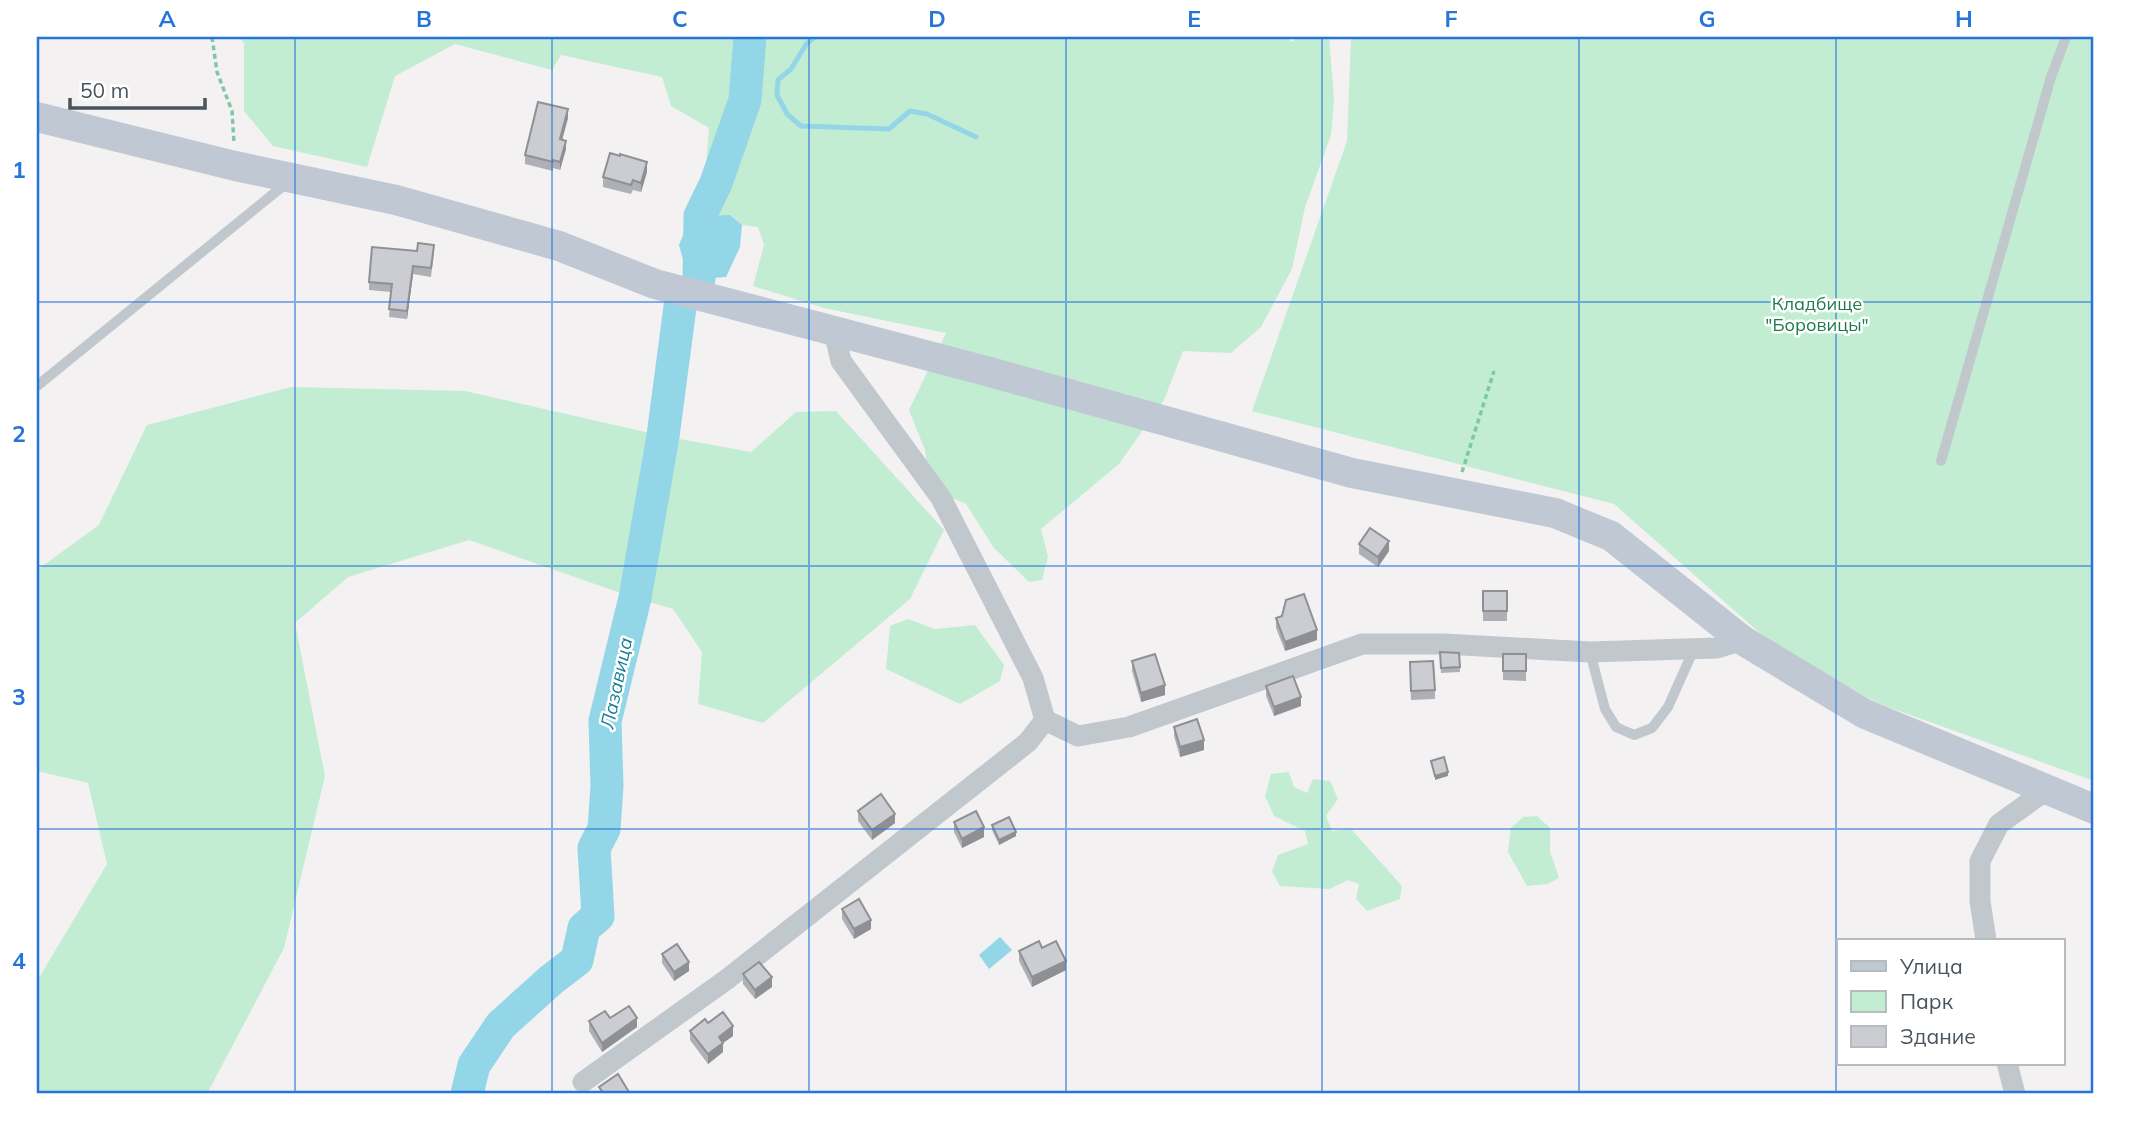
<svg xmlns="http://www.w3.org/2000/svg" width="2131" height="1131" font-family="Mulish,sans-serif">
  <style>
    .green { fill: #c3edd3 }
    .water { fill: #93d6e7 }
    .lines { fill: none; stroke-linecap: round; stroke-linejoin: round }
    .stream { stroke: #93d6e7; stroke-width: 5 }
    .river { stroke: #93d6e7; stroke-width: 33 }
    .path { stroke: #7dc9a3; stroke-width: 3.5; stroke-dasharray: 5 3.5; stroke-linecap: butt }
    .lane { stroke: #c0c8ce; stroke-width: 10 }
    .street { stroke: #c0c8ce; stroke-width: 21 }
    .secondary { stroke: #c0c9d3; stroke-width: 30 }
    .wall { fill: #afb0b5 }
    .shaded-wall { fill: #8e9094 }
    .building { fill: #cbcdd3; stroke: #8e9094; stroke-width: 2 }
    .grid { fill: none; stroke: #2575d9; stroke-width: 2; stroke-opacity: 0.55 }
    .labels { text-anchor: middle; stroke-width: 5; stroke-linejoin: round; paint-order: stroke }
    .park-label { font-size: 18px; fill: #1e7b4c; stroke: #fff }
    .water-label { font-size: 19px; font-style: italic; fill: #167c95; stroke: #fff }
    .neatline { fill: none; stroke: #2575d9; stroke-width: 2.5 }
    .grid-label { font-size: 23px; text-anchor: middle; font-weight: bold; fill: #2575d9 }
  </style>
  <rect width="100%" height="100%" fill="#f3f1f1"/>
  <g class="green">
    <polygon points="239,37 1287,37 1291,42 1299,37 1329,37 1334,98 1331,135 1305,207 1292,269 1261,327 1231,353 1183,351 1164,400 1119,464 1041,529 1048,557 1042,580 1029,582 994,548 966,504 950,497 927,464 925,450 909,410 946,333 824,308 753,286 764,245 758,227 742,225 730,215 700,216 688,223 706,168 709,128 671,106 662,77 561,55 552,70 455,44 395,76 367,167 273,146 244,111 244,43"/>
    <polygon points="1351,37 2094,37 2094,781 1877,703 1770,642 1614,504 1252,411 1347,141"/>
    <polygon points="291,387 465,391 663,436 751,452 796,412 836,411 944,530 910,599 763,723 698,704 702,652 673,609 635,598 469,540 348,577 295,623 325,776 284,948 207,1094 37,1094 37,981 107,864 88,783 37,771 37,570 99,525 147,425"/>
    <polygon points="908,619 935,629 975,625 1004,665 1000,681 960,704 886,669 890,626"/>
    <polygon points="1289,772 1294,787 1307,793 1313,779 1330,781 1338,799 1326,816 1332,831 1351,829 1402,886 1400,899 1367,911 1356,899 1359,884 1348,880 1329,889 1280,886 1272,872 1278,855 1308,844 1305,831 1274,816 1265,796 1271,774"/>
    <polygon points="1537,816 1550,828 1550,851 1559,878 1547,884 1527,886 1508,852 1511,828 1523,817"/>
  </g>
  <g class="water">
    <polygon points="730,215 742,225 740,247 726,277 699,279 686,270 679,245 688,223 700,216"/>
    <polygon points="1000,937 1012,950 989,969 979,955"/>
  </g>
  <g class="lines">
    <polyline class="stream" points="815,37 807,43 791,69 778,80 777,95 787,114 801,126 889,129 910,111 927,114 976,137"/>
    <g class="river">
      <polyline points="699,279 700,216 716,183 745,100 750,37"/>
      <polyline points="467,1094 474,1065 501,1025 551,980 577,960 584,928 598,916 594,848 604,829 607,786 605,721 635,598 663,436 680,307"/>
    </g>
    <g class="path">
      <polyline points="212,37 217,72 232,111 234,143"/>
      <polyline points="1462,472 1494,371"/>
    </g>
    <g class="lane">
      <polyline points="37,386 288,182"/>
      <polyline points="1941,461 2051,77 2066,37"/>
      <polyline points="1590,652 1605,709 1616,727 1634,735 1652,728 1668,707 1694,649"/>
    </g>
    <g class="street">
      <polyline points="834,331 841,361 941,498 1033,678 1045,720"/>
      <polyline points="1986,940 1980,901 1980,861 1999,824 2048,789"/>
      <polyline points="2007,1063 2015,1094"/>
      <polyline points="583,1082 726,980 1028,742 1045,720 1078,736 1129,727 1362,644 1444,644 1590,652 1717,648 1742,640"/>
    </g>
    <polyline class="secondary" points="37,117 235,166 396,200 559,246 655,284 990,372 1352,473 1555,513 1611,536 1742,640 1865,714 2094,809"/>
  </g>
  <g class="wall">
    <polygon points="568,118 562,139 566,149 560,170 553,168 553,171 525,164 525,155"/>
    <polygon points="647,172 641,192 633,190 631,194 603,187 603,177"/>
    <polygon points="417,251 434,253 431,277 413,274 407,319 389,317 391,292 369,290 369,282"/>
    <polygon points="1359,544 1389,551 1378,567 1359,554"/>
    <rect x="1483" y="591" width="24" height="30"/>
    <polygon points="1282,616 1317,640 1285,651 1276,628 1276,618"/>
    <polygon points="1440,652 1459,653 1460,672 1441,673"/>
    <polygon points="1503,654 1526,654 1526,681 1503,680"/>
    <polygon points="1132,661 1165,695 1141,702 1132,671"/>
    <polygon points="1410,662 1435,690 1435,699 1411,700"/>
    <polygon points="1266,686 1301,706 1274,716 1266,696"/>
    <polygon points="1174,727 1204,750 1180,757 1174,736"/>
    <polygon points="858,811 895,823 872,840 858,821"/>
    <polygon points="954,822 984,837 962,848 954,832"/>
    <polygon points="992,825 1016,836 999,845 992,830"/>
    <polygon points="842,909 871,929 854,939 842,919"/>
    <polygon points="1042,948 1066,970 1032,987 1019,961 1019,951"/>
    <polygon points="662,954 689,971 674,981 662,963"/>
    <polygon points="743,974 772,987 755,999 743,984"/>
    <polygon points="610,1018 637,1027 602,1052 589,1031 589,1021"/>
    <polygon points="708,1023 733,1036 723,1043 723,1052 708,1064 690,1040 690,1031"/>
  </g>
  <g class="shaded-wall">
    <polygon points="568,109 568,118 560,148 560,139"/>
    <polygon points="566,141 566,149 560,170 560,162"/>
    <polygon points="647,162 647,172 641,192 641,183"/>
    <polygon points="413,266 413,274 407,319 407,311"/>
    <polygon points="1389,541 1389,551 1378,567 1378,557"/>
    <polygon points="1317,630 1317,640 1285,651 1285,642"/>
    <polygon points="1165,685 1165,695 1141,702 1141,693"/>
    <polygon points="1301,697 1301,706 1274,716 1274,707"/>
    <polygon points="1204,740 1204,750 1180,757 1180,747"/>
    <polygon points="1448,772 1448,776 1435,780 1435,776"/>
    <polygon points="895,814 895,823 872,840 872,830"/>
    <polygon points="984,827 984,837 962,848 962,839"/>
    <polygon points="1016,832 1016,836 999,845 999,840"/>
    <polygon points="871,920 871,929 854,939 854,929"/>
    <polygon points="1066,961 1066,970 1032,987 1032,977"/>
    <polygon points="689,962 689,971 674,981 674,972"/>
    <polygon points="772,977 772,987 755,999 755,990"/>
    <polygon points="637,1018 637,1027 602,1052 602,1043"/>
    <polygon points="733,1026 733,1036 723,1043 723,1052 708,1064 708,1054 719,1037"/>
  </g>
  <g class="building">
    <polygon points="538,102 568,109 560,139 566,141 560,162 553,160 553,162 525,155"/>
    <polygon points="610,153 620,156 620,154 647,162 641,183 633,180 631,185 603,177"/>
    <polygon points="418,243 434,245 431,268 413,266 407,311 389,309 392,284 369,282 372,247 417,251"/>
    <polygon points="1370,528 1389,541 1378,557 1359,544"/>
    <rect x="1483" y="591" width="24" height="20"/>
    <polygon points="1304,594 1317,630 1285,642 1276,618 1282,616 1286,600"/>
    <polygon points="1440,652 1459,653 1460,667 1441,668"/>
    <polygon points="1155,654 1165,685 1141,693 1132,661"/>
    <rect x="1503" y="654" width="23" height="17"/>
    <polygon points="1433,661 1435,690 1411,691 1410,662"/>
    <polygon points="1293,676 1301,697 1274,707 1266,686"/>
    <polygon points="1197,719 1204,740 1180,747 1174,727"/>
    <polygon points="1444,757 1448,772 1435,776 1431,761"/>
    <polygon points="881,794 895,814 872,830 858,811"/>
    <polygon points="976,811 984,827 962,839 954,822"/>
    <polygon points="1009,817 1016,832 999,840 992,825"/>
    <polygon points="859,899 871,920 854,929 842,909"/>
    <polygon points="1039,941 1042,948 1056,941 1066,961 1032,977 1019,951"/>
    <polygon points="677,944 689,962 674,972 662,954"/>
    <polygon points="759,962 772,977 755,990 743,974"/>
    <polygon points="629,1006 637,1018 602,1043 589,1021 605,1011 610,1018"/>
    <polygon points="723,1012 733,1026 719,1037 723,1043 708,1054 690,1031 705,1019 708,1023"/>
    <polygon points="618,1074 629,1092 625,1094 604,1094 599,1087"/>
  </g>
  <path class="grid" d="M295 37V1094M552 37V1094M809 37V1094M1066 37V1094M1322 37V1094M1579 37V1094M1836 37V1094M37 302H2094M37 566H2094M37 829H2094"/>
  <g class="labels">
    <g class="park-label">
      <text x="1817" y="310">Кладбище<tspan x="1817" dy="21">"Боровицы"</tspan></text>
    </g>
    <g class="water-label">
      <text transform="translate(616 683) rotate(-78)" y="7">Лазавица</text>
    </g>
  </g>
  <rect width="2131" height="1131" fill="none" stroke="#ffffff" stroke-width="77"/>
  <rect x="1837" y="939" width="228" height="126" fill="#ffffff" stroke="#b7bbbe" stroke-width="2"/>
  <rect x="1851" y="961" width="35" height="10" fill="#c0c9d3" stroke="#b7bbbe" stroke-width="2"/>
  <text x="1900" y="974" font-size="21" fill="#4a545d">Улица</text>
  <rect x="1851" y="991" width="35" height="21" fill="#c3edd3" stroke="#b7bbbe" stroke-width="2"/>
  <text x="1900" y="1009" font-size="21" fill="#4a545d">Парк</text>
  <rect x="1851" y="1026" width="35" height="21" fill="#cbcdd3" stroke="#b7bbbe" stroke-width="2"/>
  <text x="1900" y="1044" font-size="21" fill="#4a545d">Здание</text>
  <path d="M70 98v10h135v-10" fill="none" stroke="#4a545d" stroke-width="3.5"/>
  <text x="80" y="98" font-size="21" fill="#4a545d" stroke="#ffffff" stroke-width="5" paint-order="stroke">50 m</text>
  <rect x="38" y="38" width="2054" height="1054" class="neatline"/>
  <g class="grid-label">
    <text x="167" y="27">A</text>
    <text x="424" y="27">B</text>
    <text x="680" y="27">C</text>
    <text x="937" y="27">D</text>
    <text x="1194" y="27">E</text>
    <text x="1451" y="27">F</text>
    <text x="1707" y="27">G</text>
    <text x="1964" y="27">H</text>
    <text x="19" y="178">1</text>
    <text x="19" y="442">2</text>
    <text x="19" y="705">3</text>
    <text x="19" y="969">4</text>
  </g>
</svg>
